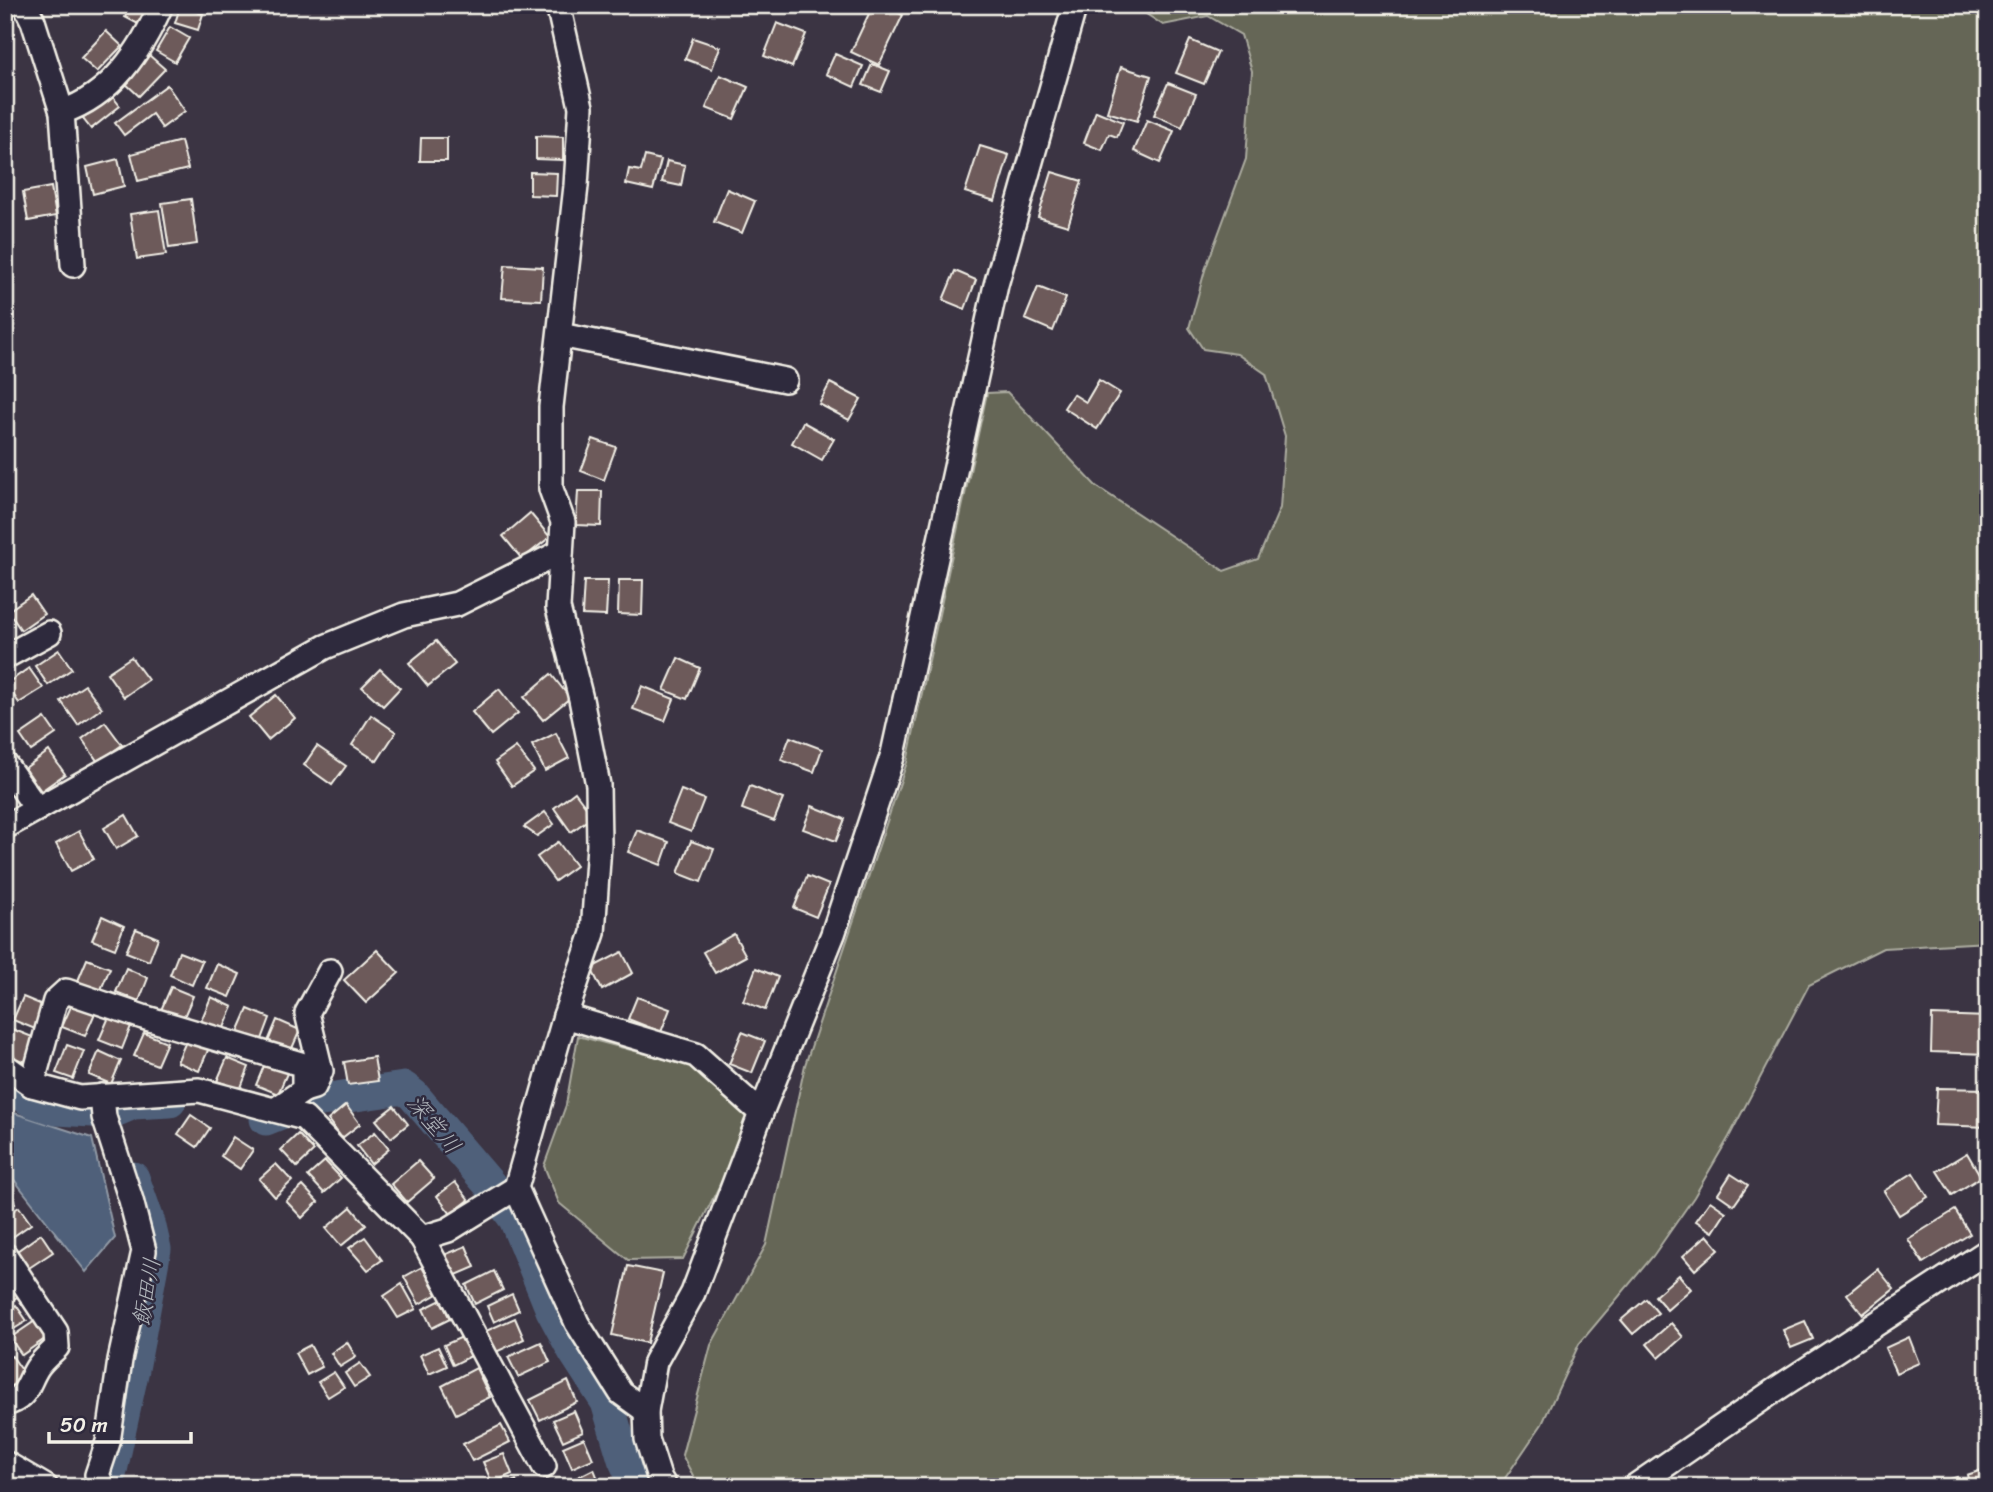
<svg xmlns="http://www.w3.org/2000/svg" width="1993" height="1492" font-family="Sriracha,'Klee One',sans-serif">
  <style>
    .green { fill: #656657; stroke: #acaca0; stroke-width: 2 }
    .water { fill: #4f607a; stroke: #919aa6; stroke-width: 2 }
    .lines { fill: none; stroke-linecap: round; stroke-linejoin: round }
    .river { stroke: #4f607a; stroke-width: 33 }
    .building { fill: #6d5a5a; stroke: #f4f1e8; stroke-width: 2 }
    .minor-casing { stroke: #f4f1e8; stroke-width: 28 }
    .minor { stroke: #2f2a3d; stroke-width: 23 }
    .labels { text-anchor: middle; stroke-width: 5; stroke-linejoin: round; paint-order: stroke }
    .water-label { font-size: 23px; font-style: italic; fill: #b2b7bc; stroke: #2f2a3d }
  </style>
  <rect width="100%" height="100%" fill="#3b3443"/>
  <filter id="ink" filterUnits="userSpaceOnUse"><feTurbulence type="fractalNoise" baseFrequency=".0143" numOctaves="2"/><feDisplacementMap in="SourceGraphic" scale="14" xChannelSelector="R" yChannelSelector="G"/><feConvolveMatrix kernelMatrix="1 2 1 2 8 2 1 2 1" color-interpolation-filters="sRGB"/></filter>
  <g filter="url(#ink)">
    <g class="green">
      <polygon points="1137,5 1988,5 1988,942 1883,948 1809,985 1729,1137 1694,1197 1653,1256 1579,1344 1542,1424 1499,1487 699,1487 682,1455 711,1345 766,1245 805,1065 907,762 987,393 1007,392 1096,486 1224,571 1258,559 1280,508 1285,436 1266,374 1237,354 1203,349 1189,328 1205,270 1246,159 1252,71 1241,35 1208,16 1163,25 1137,8"/>
      <polygon points="578,1036 692,1066 752,1120 683,1259 628,1260 559,1203 544,1166 566,1105"/>
    </g>
    <polygon class="water" points="5,1110 92,1138 115,1238 86,1272 5,1168"/>
    <g class="lines">
      <g class="river">
        <polyline points="5,1085 32,1101 56,1109 112,1112 133,1103 170,1101"/>
        <polyline points="266,1119 308,1102 404,1088 413,1095 490,1185 515,1219 552,1310 574,1351 607,1402 624,1459 637,1487"/>
        <polyline points="110,1475 133,1369 155,1249 149,1223 133,1178"/>
      </g>
    </g>
    <g class="building">
      <polygon points="131,5 151,5 140,25 125,17"/>
      <polygon points="873,5 882,5 903,15 879,65 851,52"/>
      <polygon points="180,7 203,14 198,30 175,23"/>
      <polygon points="777,23 806,34 792,67 764,56"/>
      <polygon points="170,27 189,38 175,62 156,51"/>
      <polygon points="106,31 122,46 97,72 81,58"/>
      <polygon points="693,38 720,47 712,69 685,59"/>
      <polygon points="1190,40 1218,52 1204,84 1176,73"/>
      <polygon points="835,54 863,66 854,87 826,74"/>
      <polygon points="149,55 165,69 139,96 124,82"/>
      <polygon points="872,64 890,71 881,92 863,85"/>
      <polygon points="1121,67 1151,76 1137,121 1107,112"/>
      <polygon points="720,75 748,87 734,119 706,108"/>
      <polygon points="1168,83 1196,94 1182,127 1154,115"/>
      <polygon points="167,85 185,111 162,128 152,114 124,135 115,123"/>
      <polygon points="109,92 120,106 91,129 80,115"/>
      <polygon points="1096,111 1123,122 1117,137 1109,134 1102,150 1084,143"/>
      <polygon points="1147,120 1174,131 1160,163 1134,151"/>
      <polygon points="536,136 563,137 563,160 536,159"/>
      <polygon points="421,138 447,138 447,161 420,161"/>
      <polygon points="181,141 188,169 138,181 131,154"/>
      <polygon points="980,146 1009,155 995,201 965,192"/>
      <polygon points="645,156 661,160 653,190 626,184 629,169 641,171"/>
      <polygon points="118,159 124,186 93,194 87,167"/>
      <polygon points="667,161 685,165 681,186 662,182"/>
      <polygon points="530,172 557,173 556,196 530,195"/>
      <polygon points="1052,172 1082,181 1068,226 1038,217"/>
      <polygon points="51,187 56,216 28,221 23,192"/>
      <polygon points="727,189 755,201 742,233 714,222"/>
      <polygon points="191,199 197,244 169,248 162,203"/>
      <polygon points="159,210 166,255 137,259 130,214"/>
      <polygon points="505,265 543,267 541,300 502,298"/>
      <polygon points="955,271 976,280 965,309 943,300"/>
      <polygon points="1038,287 1066,298 1053,331 1025,319"/>
      <polygon points="1099,380 1120,393 1097,429 1064,408 1073,394 1086,402"/>
      <polygon points="830,383 861,399 849,420 819,404"/>
      <polygon points="803,422 834,439 822,460 792,443"/>
      <polygon points="593,439 616,447 604,480 581,471"/>
      <polygon points="578,491 602,491 601,526 576,525"/>
      <polygon points="530,513 550,537 522,559 503,536"/>
      <polygon points="619,580 643,580 642,615 618,614"/>
      <polygon points="584,581 608,581 606,616 582,615"/>
      <polygon points="31,595 44,614 21,630 8,611"/>
      <polygon points="436,641 455,664 428,686 409,663"/>
      <polygon points="59,650 72,669 48,685 35,666"/>
      <polygon points="131,657 148,680 124,697 107,673"/>
      <polygon points="678,658 700,668 687,699 664,690"/>
      <polygon points="29,668 43,688 19,703 6,684"/>
      <polygon points="380,669 400,688 383,706 362,687"/>
      <polygon points="551,674 570,698 543,720 524,697"/>
      <polygon points="85,685 102,708 78,725 61,701"/>
      <polygon points="642,686 674,699 665,721 633,709"/>
      <polygon points="499,689 518,713 491,735 472,712"/>
      <polygon points="5,694 14,707 5,712"/>
      <polygon points="276,695 295,718 268,740 249,717"/>
      <polygon points="371,715 396,732 377,761 352,745"/>
      <polygon points="45,718 56,734 31,751 20,735"/>
      <polygon points="105,722 122,745 98,762 82,739"/>
      <polygon points="556,733 569,758 545,771 532,745"/>
      <polygon points="790,737 822,749 814,772 781,760"/>
      <polygon points="317,746 346,766 332,785 304,765"/>
      <polygon points="516,747 534,771 512,786 495,762"/>
      <polygon points="49,751 65,774 41,791 25,768"/>
      <polygon points="750,786 783,799 774,821 742,809"/>
      <polygon points="681,790 704,799 691,832 668,823"/>
      <polygon points="575,792 593,816 571,832 554,808"/>
      <polygon points="812,806 845,819 836,841 803,829"/>
      <polygon points="545,812 554,824 537,836 524,827"/>
      <polygon points="126,815 138,836 116,849 104,828"/>
      <polygon points="637,830 669,842 661,865 628,852"/>
      <polygon points="79,831 94,859 71,871 56,844"/>
      <polygon points="691,841 714,849 701,882 678,873"/>
      <polygon points="558,842 576,866 555,881 537,857"/>
      <polygon points="807,876 829,885 816,917 794,908"/>
      <polygon points="102,916 124,926 115,949 92,940"/>
      <polygon points="136,929 158,938 149,961 126,952"/>
      <polygon points="734,934 746,956 715,973 703,952"/>
      <polygon points="377,950 399,973 366,1003 344,980"/>
      <polygon points="179,952 202,961 192,985 170,975"/>
      <polygon points="622,952 633,973 602,990 591,968"/>
      <polygon points="87,959 110,968 100,992 77,983"/>
      <polygon points="217,964 240,974 230,997 207,988"/>
      <polygon points="126,968 148,978 139,1001 116,992"/>
      <polygon points="756,968 778,977 765,1010 743,1001"/>
      <polygon points="171,987 193,996 183,1019 161,1010"/>
      <polygon points="23,997 45,1006 35,1029 13,1020"/>
      <polygon points="211,997 233,1007 223,1030 201,1021"/>
      <polygon points="637,997 670,1009 661,1032 628,1019"/>
      <polygon points="72,1004 95,1013 85,1036 62,1027"/>
      <polygon points="248,1009 270,1018 261,1042 238,1032"/>
      <polygon points="1932,1015 1988,1017 1988,1054 1931,1052"/>
      <polygon points="109,1017 131,1026 122,1049 99,1040"/>
      <polygon points="277,1020 300,1030 290,1053 267,1044"/>
      <polygon points="12,1029 35,1038 25,1062 5,1054 5,1046"/>
      <polygon points="742,1032 765,1041 752,1073 729,1064"/>
      <polygon points="144,1033 167,1042 157,1065 134,1056"/>
      <polygon points="187,1039 209,1048 199,1071 177,1062"/>
      <polygon points="67,1045 84,1051 73,1079 56,1073"/>
      <polygon points="99,1051 121,1061 111,1084 89,1075"/>
      <polygon points="374,1057 378,1081 348,1085 344,1062"/>
      <polygon points="227,1058 249,1067 240,1090 217,1081"/>
      <polygon points="266,1061 288,1071 278,1094 256,1085"/>
      <polygon points="1937,1088 1988,1089 1988,1127 1935,1125"/>
      <polygon points="346,1105 360,1124 342,1138 328,1120"/>
      <polygon points="394,1106 408,1124 391,1138 376,1120"/>
      <polygon points="191,1115 210,1128 197,1147 178,1134"/>
      <polygon points="375,1132 389,1149 371,1164 357,1146"/>
      <polygon points="298,1134 314,1151 297,1167 281,1150"/>
      <polygon points="233,1137 253,1150 240,1169 221,1156"/>
      <polygon points="1967,1153 1981,1177 1952,1195 1937,1171"/>
      <polygon points="325,1161 341,1178 324,1193 308,1176"/>
      <polygon points="418,1161 434,1179 407,1202 391,1184"/>
      <polygon points="276,1164 292,1181 275,1197 259,1179"/>
      <polygon points="1913,1173 1928,1197 1899,1215 1884,1191"/>
      <polygon points="1731,1174 1748,1185 1734,1205 1718,1194"/>
      <polygon points="455,1182 469,1200 451,1214 437,1196"/>
      <polygon points="303,1186 318,1202 302,1218 286,1201"/>
      <polygon points="5,1189 15,1203 5,1210"/>
      <polygon points="1710,1201 1726,1212 1713,1232 1696,1221"/>
      <polygon points="19,1207 31,1224 7,1241 5,1216"/>
      <polygon points="351,1207 366,1225 341,1246 326,1228"/>
      <polygon points="1955,1210 1970,1234 1923,1263 1908,1239"/>
      <polygon points="41,1234 53,1252 29,1268 17,1251"/>
      <polygon points="1707,1235 1719,1249 1695,1270 1683,1256"/>
      <polygon points="365,1237 382,1260 368,1270 349,1248"/>
      <polygon points="466,1246 475,1267 454,1276 444,1255"/>
      <polygon points="628,1266 663,1273 647,1343 612,1335"/>
      <polygon points="422,1267 437,1294 419,1304 404,1277"/>
      <polygon points="1878,1269 1894,1289 1863,1314 1847,1294"/>
      <polygon points="494,1271 503,1290 475,1304 466,1285"/>
      <polygon points="1679,1275 1691,1289 1667,1310 1655,1296"/>
      <polygon points="8,1278 20,1295 5,1305 5,1280"/>
      <polygon points="402,1284 416,1309 398,1318 384,1296"/>
      <polygon points="512,1294 519,1310 494,1322 487,1306"/>
      <polygon points="1646,1299 1658,1313 1633,1334 1621,1320"/>
      <polygon points="441,1300 450,1319 432,1328 423,1309"/>
      <polygon points="16,1305 27,1321 9,1332 5,1326 5,1312"/>
      <polygon points="515,1318 524,1339 496,1352 486,1331"/>
      <polygon points="35,1321 46,1338 22,1355 10,1338"/>
      <polygon points="1805,1321 1813,1339 1791,1348 1783,1330"/>
      <polygon points="1671,1323 1683,1337 1659,1358 1647,1344"/>
      <polygon points="462,1337 471,1356 453,1365 444,1345"/>
      <polygon points="1909,1337 1919,1363 1896,1373 1885,1348"/>
      <polygon points="347,1342 356,1357 340,1367 331,1353"/>
      <polygon points="541,1342 550,1362 518,1377 508,1357"/>
      <polygon points="310,1345 322,1367 307,1375 295,1353"/>
      <polygon points="438,1347 447,1366 429,1374 420,1355"/>
      <polygon points="12,1356 26,1376 5,1390 5,1361"/>
      <polygon points="360,1363 370,1377 354,1387 345,1373"/>
      <polygon points="476,1368 490,1397 456,1414 442,1386"/>
      <polygon points="334,1372 344,1387 328,1397 318,1382"/>
      <polygon points="568,1381 577,1402 540,1420 530,1400"/>
      <polygon points="574,1411 583,1432 563,1441 553,1420"/>
      <polygon points="501,1425 510,1442 472,1461 463,1444"/>
      <polygon points="584,1438 593,1459 572,1468 563,1447"/>
      <polygon points="504,1454 512,1474 492,1483 483,1462"/>
      <polygon points="1988,1468 1988,1487 1970,1487 1967,1475"/>
      <polygon points="594,1469 600,1484 593,1487 577,1487 574,1479"/>
      <polygon points="1957,1477 1960,1487 1926,1487 1926,1486"/>
      <polygon points="516,1480 518,1487 499,1487"/>
    </g>
    <g class="lines">
      <defs>
        <g id="minor">
          <polyline points="25,5 33,21 62,112 73,265"/>
          <polyline points="558,5 581,107 576,186 551,407 551,489 563,522 558,608 581,699 598,785 599,845 593,933 565,1016 516,1188 577,1323 621,1393 646,1411"/>
          <path d="M62 112C112 95 141 51 161 5"/>
          <polyline points="560,335 785,380"/>
          <polyline points="5,657 49,633"/>
          <polyline points="5,764 37,809"/>
          <polyline points="5,827 325,647 404,615 457,604 561,552"/>
          <polyline points="565,1016 696,1055 761,1113"/>
          <polyline points="5,1066 32,1085 80,1098 199,1090 304,1118 422,1238 448,1230 516,1188"/>
          <polyline points="32,1085 55,1001 66,991 143,1017 304,1065 304,1090 275,1110"/>
          <polyline points="304,1090 314,1087 321,1071 307,1013 330,971"/>
          <polyline points="102,1096 104,1117 131,1200 144,1251 120,1360 108,1442 97,1475 103,1487"/>
          <polyline points="422,1238 544,1466"/>
          <path d="M5 1255 56 1332 57 1347C50 1354 42 1360 37 1368 27 1384 27 1399 5 1404"/>
          <polyline points="5,1463 46,1487"/>
          <polyline points="665,1487 659,1477 647,1439 646,1411 655,1362 693,1293 761,1113 833,934 893,754 996,285 1075,5"/>
          <polyline points="1634,1487 1778,1388 1988,1251"/>
        </g>
      </defs>
      <use href="#minor" class="minor-casing"/>
      <use href="#minor" class="minor"/>
    </g>
  </g>
  <g class="labels">
    <g class="water-label">
      <text transform="translate(434 1124) rotate(50)" y="8">深堂川</text>
      <text transform="translate(146 1292) rotate(-80)" y="8">飯田川</text>
    </g>
  </g>
  <rect width="1993" height="1492" fill="none" stroke="#2f2a3d" stroke-width="28"/>
  <rect x="14" y="14" width="1965" height="1464" fill="none" stroke="#f4f1e8" stroke-width="2.5" filter="url(#ink)"/>
  <path d="M49 1432v10h142v-10" fill="none" stroke="#f4f1e8" stroke-width="3.5"/>
  <text x="60" y="1432" font-size="21" fill="#f4f1e8" stroke="#2f2a3d" stroke-width="5" paint-order="stroke">50 m</text>
</svg>
